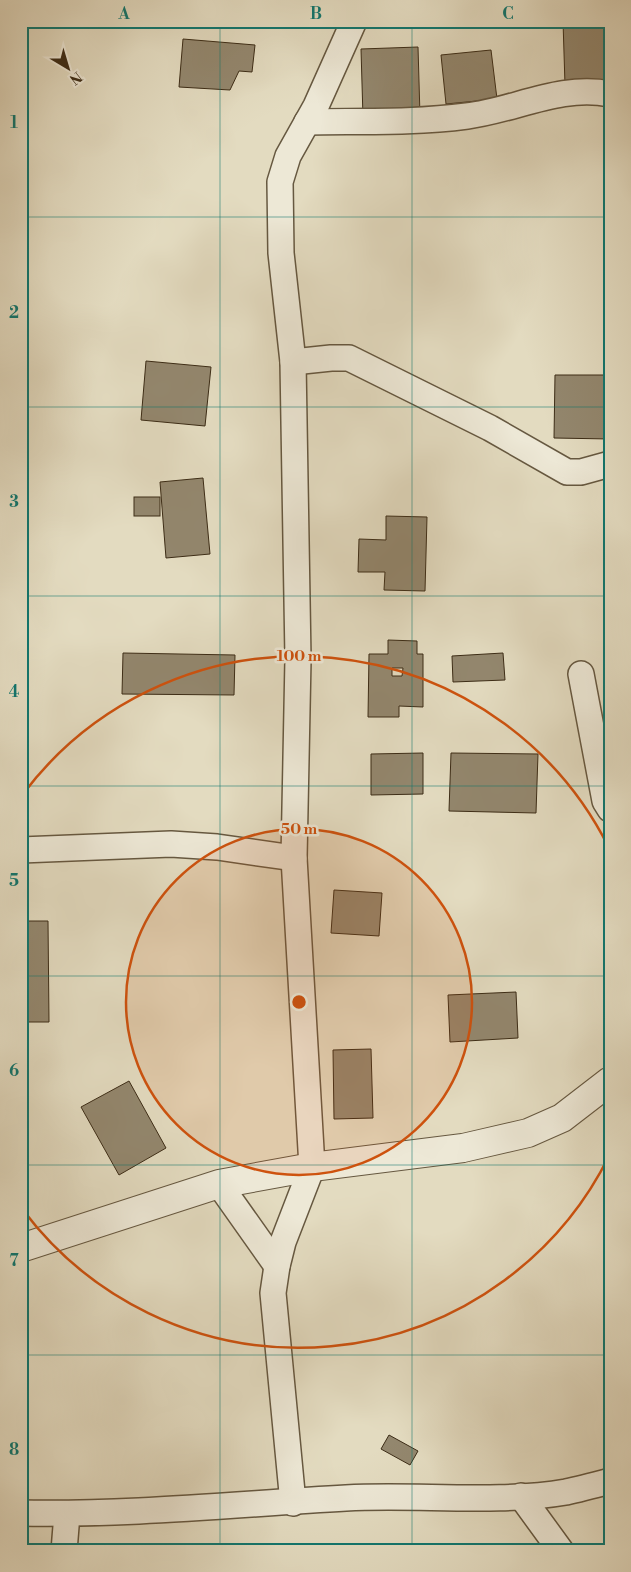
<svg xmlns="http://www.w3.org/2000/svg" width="631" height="1572" font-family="'Libre Bodoni',serif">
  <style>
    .building { fill: #93876e; stroke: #3c2c16; fill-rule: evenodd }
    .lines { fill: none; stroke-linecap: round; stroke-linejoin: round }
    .minor-casing { stroke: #665840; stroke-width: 28 }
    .tertiary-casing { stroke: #665840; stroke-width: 30 }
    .minor { stroke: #ede8d6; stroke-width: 25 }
    .tertiary { stroke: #ede8d6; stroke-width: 28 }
    .grid { fill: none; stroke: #0f766e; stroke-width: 1; stroke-opacity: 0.55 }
    .ring { fill: none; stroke: #ce520e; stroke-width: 2.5 }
    .centre { fill: #ce520e; stroke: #ede8d6; stroke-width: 2.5 }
    .ring-label { font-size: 15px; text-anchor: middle; font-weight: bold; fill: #ce520e; stroke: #ede8d6; stroke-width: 5; stroke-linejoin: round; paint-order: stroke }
    .neatline { fill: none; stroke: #0f766e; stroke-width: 2 }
    .grid-label { font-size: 16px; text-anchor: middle; font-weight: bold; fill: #0f766e }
  </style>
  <rect width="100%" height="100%" fill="#e3dbc0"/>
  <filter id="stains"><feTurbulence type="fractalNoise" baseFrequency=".004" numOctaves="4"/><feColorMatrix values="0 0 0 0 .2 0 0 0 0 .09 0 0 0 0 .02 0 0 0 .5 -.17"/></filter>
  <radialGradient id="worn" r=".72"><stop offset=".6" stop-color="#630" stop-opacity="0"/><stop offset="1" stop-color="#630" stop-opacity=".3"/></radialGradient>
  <g class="building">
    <polygon points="563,21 608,21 610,83 565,85"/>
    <polygon points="183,39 255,45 252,72 239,71 230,90 179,87"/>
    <polygon points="418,47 420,116 363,118 361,49"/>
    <polygon points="491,50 497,99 446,104 441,55"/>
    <polygon points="146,361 211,367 205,426 141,420"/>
    <polygon points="555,375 610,375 610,439 554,438"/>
    <polygon points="203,478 210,554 166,558 160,482"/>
    <rect x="134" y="497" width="26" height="19"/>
    <polygon points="386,516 427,517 425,591 384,590 385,572 358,572 359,539 386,540"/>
    <path d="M388 640 417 641V654H423V707L399 706V717H368L369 654H388ZM392 668H403L402 676H392Z"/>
    <polygon points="123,653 235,655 234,695 122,694"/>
    <polygon points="503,653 505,680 453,682 452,656"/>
    <polygon points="423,753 423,794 371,795 371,754"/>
    <polygon points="451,753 538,754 536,813 449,811"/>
    <polygon points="334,890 382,893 379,936 331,933"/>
    <polygon points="21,921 48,921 49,1022 21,1022"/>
    <polygon points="516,992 518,1038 450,1042 448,995"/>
    <polygon points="371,1049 373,1118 334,1119 333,1050"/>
    <polygon points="129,1081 166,1148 119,1175 81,1107"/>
    <polygon points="389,1435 418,1451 410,1465 381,1449"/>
    <polygon points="243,1544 243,1551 219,1551 219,1545"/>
  </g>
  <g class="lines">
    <defs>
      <g id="minor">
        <path d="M307 122C360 121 414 123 467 116 515 110 561 84 610 94"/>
        <polyline points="293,362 331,358 349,358 490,428 567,472 581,472 610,464"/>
        <polyline points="581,674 605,801 610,809"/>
        <polyline points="21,850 171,844 217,847 294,858"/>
        <polyline points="219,1184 277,1266"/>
        <polyline points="521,1496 561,1551"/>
        <polyline points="293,1503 273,1293 277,1266 283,1242 312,1167 294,858 298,659 293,362 281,253 280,182 288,156 316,106 354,21"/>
        <path d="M21 1513C130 1515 238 1504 346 1498 417 1494 496 1504 566 1492 580 1489 595 1485 610 1481"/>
        <polyline points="64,1551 67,1514"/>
      </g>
      <polyline id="tertiary" points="21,1248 219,1184 312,1167 463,1148 528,1133 562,1118 610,1081"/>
    </defs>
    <use href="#minor" class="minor-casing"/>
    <use href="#tertiary" class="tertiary-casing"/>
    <use href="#minor" class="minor"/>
    <use href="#tertiary" class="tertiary"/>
  </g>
  <path class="grid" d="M220 21V1551M412 21V1551M21 217H610M21 407H610M21 596H610M21 786H610M21 976H610M21 1165H610M21 1355H610"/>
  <circle cx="299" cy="1002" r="173" fill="#ce520e" fill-opacity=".12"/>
  <g class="ring">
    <circle cx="299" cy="1002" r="173"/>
    <path d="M609 1156A346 346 0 0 1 23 1210M23 794A346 346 0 0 1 609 848"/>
  </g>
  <circle cx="299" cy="1002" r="8" class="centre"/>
  <g class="ring-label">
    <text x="299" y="661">100 m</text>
    <text x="299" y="834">50 m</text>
  </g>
  <rect width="631" height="1572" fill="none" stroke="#e3dbc0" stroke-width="55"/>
  <g transform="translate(68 68) rotate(142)" stroke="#ede8d6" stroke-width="4" paint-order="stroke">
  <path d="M0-4L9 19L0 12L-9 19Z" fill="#3c2c16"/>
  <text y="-8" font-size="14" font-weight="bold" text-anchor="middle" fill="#3c2c16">N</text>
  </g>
  <rect x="28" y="28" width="576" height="1516" class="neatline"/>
  <g class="grid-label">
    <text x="124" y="19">A</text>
    <text x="316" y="19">B</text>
    <text x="508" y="19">C</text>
    <text x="14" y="128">1</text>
    <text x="14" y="318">2</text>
    <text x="14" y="507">3</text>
    <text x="14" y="697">4</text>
    <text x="14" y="886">5</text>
    <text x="14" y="1076">6</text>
    <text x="14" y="1266">7</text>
    <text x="14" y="1455">8</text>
  </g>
  <rect width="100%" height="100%" filter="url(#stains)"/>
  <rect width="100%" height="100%" fill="url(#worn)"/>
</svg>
